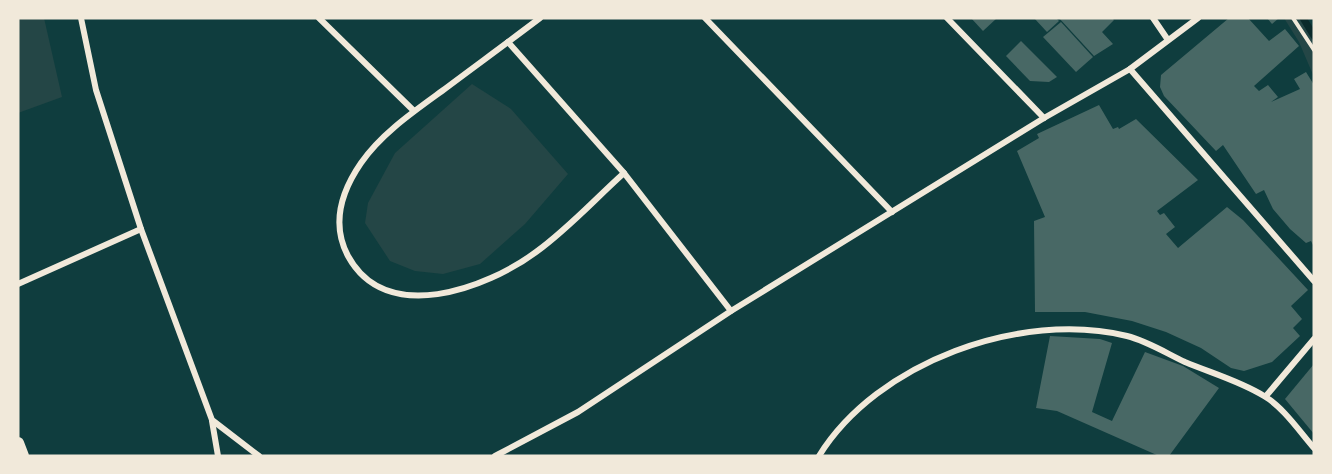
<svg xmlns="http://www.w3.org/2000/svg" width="1332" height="474" font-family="'DM Sans',sans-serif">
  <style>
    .green { fill: #244646 }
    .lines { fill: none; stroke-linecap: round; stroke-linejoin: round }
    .stream { stroke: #0a2a2b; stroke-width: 7 }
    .building { fill: #486865 }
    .path { stroke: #f1e9da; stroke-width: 4 }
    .minor { stroke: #f1e9da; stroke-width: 6 }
    .secondary { stroke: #f1e9da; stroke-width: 12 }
  </style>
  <rect width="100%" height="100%" fill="#0f3d3e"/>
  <g class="green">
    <polygon points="18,18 44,18 62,97 18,113"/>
    <polygon points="1284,18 1307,18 1309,32 1314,40 1314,77 1299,42"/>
    <polygon points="472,84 511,109 568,174 525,224 480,264 443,274 415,271 390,261 365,223 368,203 395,153"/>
  </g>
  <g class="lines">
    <polyline class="stream" points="1303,18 1314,36"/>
  </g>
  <g class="building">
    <polygon points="971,18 997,18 983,31"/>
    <polygon points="1034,18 1056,18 1059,21 1047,32"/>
    <polygon points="1059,18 1112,18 1114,20 1102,32 1113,44 1094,56"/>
    <polygon points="1229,18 1248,18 1269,41 1285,29 1299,46 1254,86 1259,91 1268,85 1278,97 1271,102 1300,89 1294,79 1306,72 1314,85 1314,247 1311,241 1306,243 1290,229 1273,209 1264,190 1256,194 1223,145 1216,151 1164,96 1160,87 1161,75"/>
    <polygon points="1267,18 1279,18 1272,24"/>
    <polygon points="1061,22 1093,57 1076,72 1043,37"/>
    <polygon points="1021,41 1057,77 1049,82 1030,81 1006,56"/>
    <polygon points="1099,105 1113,129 1118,127 1119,129 1136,119 1198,180 1157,211 1160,215 1164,213 1175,227 1166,234 1178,248 1227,207 1243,220 1308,290 1291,306 1302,319 1293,328 1300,336 1272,362 1244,371 1231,368 1201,348 1166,332 1132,321 1085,312 1035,312 1034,221 1045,217 1017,151 1039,138 1037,134"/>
    <polygon points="1050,336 1100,339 1112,343 1092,412 1112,421 1145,352 1183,366 1219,388 1169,456 1159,456 1057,411 1036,408"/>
    <polygon points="1314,364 1314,434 1285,399"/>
  </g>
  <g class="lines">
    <polyline class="path" points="1293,18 1314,50"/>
    <g class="minor">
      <polyline points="81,18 96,90 141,229 212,420 259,456"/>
      <polyline points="319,18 414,111"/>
      <path d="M540 18C507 43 474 67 442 91 413 112 381 134 361 163 341 192 331 224 348 256 386 326 486 289 536 252 568 229 595 199 624 173"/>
      <polyline points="705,18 892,212"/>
      <polyline points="947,18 1044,118"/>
      <polyline points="1153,18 1168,40"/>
      <polyline points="508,42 624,173 731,311"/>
      <polyline points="1130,69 1314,281"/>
      <polyline points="18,284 141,229"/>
      <polyline points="1266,396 1314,339"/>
      <polyline points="212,421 218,456"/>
      <polyline points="495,456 578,412 731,311 1044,118 1130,69 1198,18"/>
      <path d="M819 456C877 362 1021 310 1127 336 1147 341 1166 353 1185 362 1211 373 1240 381 1264 396 1283 407 1300 432 1314 448"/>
    </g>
    <polyline class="secondary" points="18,443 23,456"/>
  </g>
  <rect width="1332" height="474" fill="none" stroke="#f1e9da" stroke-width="39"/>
</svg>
